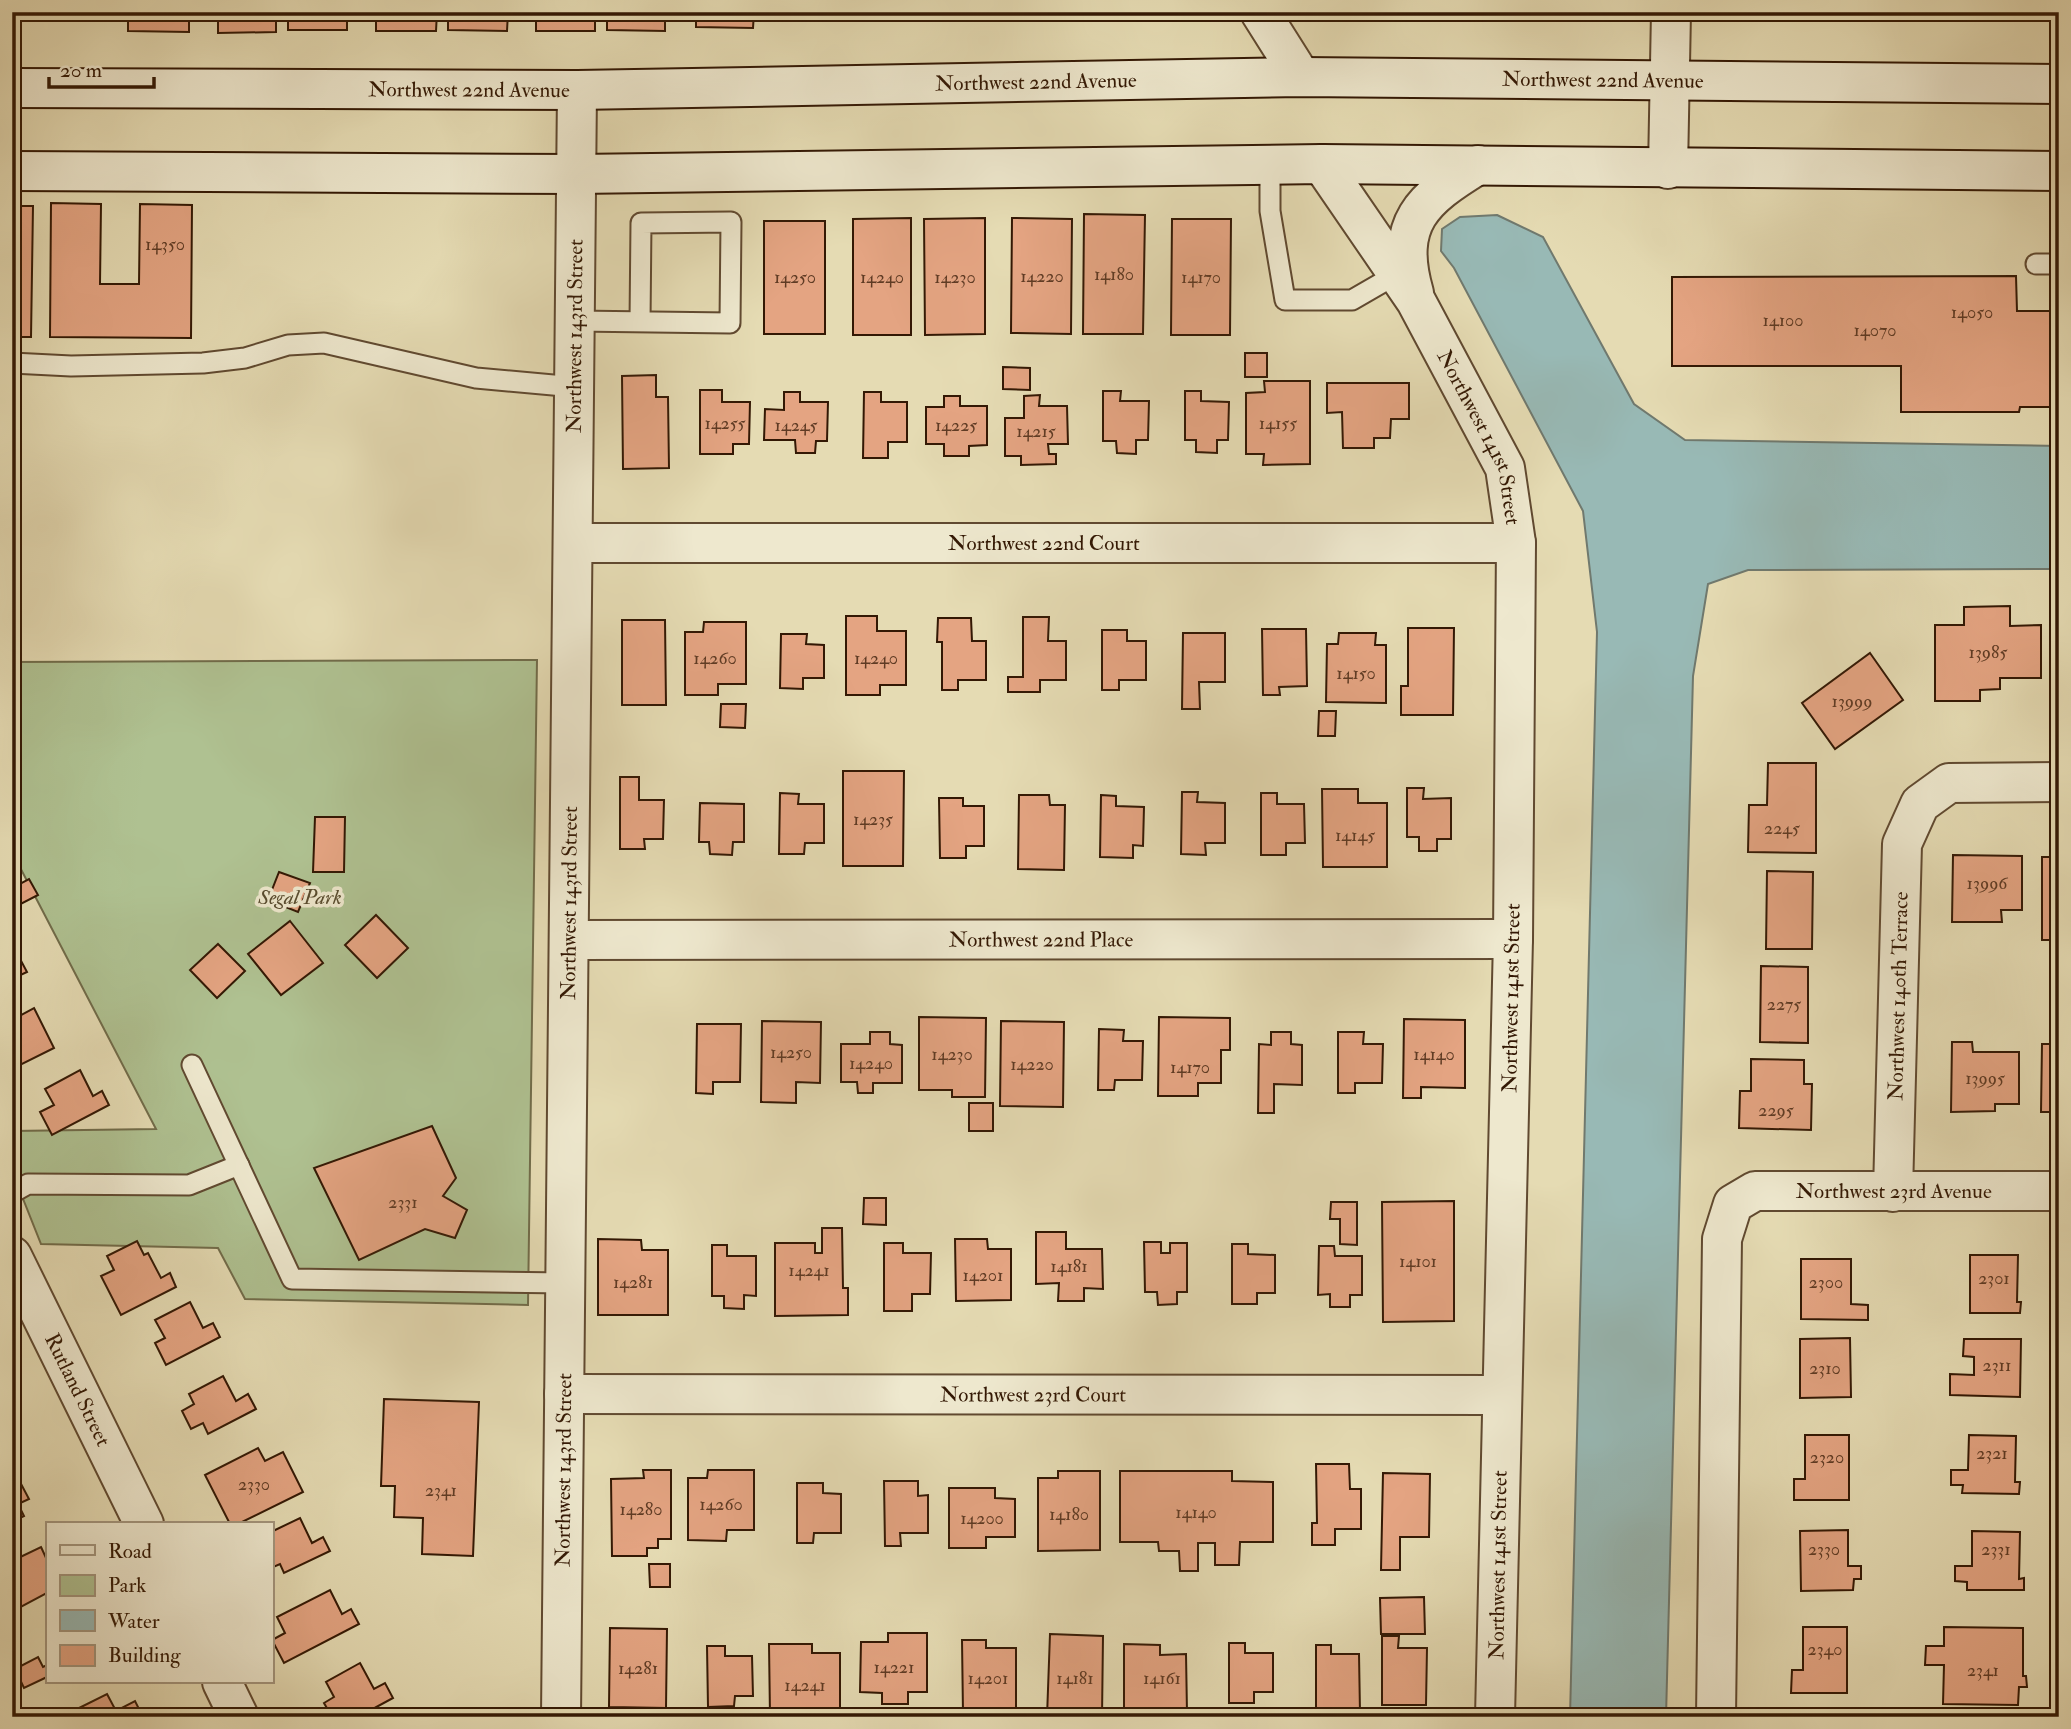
<svg xmlns="http://www.w3.org/2000/svg" width="2071" height="1729" font-family="'IM FELL Double Pica',serif">
  <style>
    .green { fill: #afc191; stroke: #716c4a; stroke-width: 2 }
    .water { fill: #98b9b5; stroke: #70796e; stroke-width: 2 }
    .building { fill: #e4a482; stroke: #331804; stroke-width: 2 }
    .lines { fill: none; stroke-linecap: round; stroke-linejoin: round }
    .lane-casing { stroke: #604930; stroke-width: 23 }
    .street-casing { stroke: #604930; stroke-width: 42 }
    .secondary-casing { stroke: #331804; stroke-width: 42 }
    .lane { stroke: #eee8ce; stroke-width: 19 }
    .street { stroke: #eee8ce; stroke-width: 38 }
    .secondary { stroke: #eee8ce; stroke-width: 38 }
    .labels { text-anchor: middle; stroke-width: 7; stroke-linejoin: round; paint-order: stroke }
    .number-label { font-size: 18px; fill: #5f3b24 }
    .street-label { font-size: 21px; fill: #331804; stroke: #eee8ce }
    .park-label { font-size: 21px; font-style: italic; fill: #584b2e; stroke: #eee8ce }
  </style>
  <rect width="100%" height="100%" fill="#e5dbb3"/>
  <filter id="stains"><feTurbulence type="fractalNoise" baseFrequency=".00286" numOctaves="4"/><feColorMatrix values="0 0 0 0 .2 0 0 0 0 .09 0 0 0 0 .02 0 0 0 .5 -.17"/></filter>
  <radialGradient id="worn" r=".72"><stop offset=".6" stop-color="#630" stop-opacity="0"/><stop offset="1" stop-color="#630" stop-opacity=".3"/></radialGradient>
  <polygon class="green" points="537,660 528,1305 245,1299 218,1248 41,1244 12,1171 12,1131 156,1129 12,852 12,662"/>
  <polygon class="water" points="1497,215 1543,237 1634,404 1685,440 2059,446 2059,569 1748,570 1708,584 1693,676 1666,1717 1570,1717 1597,632 1583,511 1454,268 1441,251 1442,229 1460,217"/>
  <g class="building">
    <polygon points="128,12 189,12 189,32 128,31"/>
    <polygon points="218,12 276,12 276,32 218,33"/>
    <rect x="288" y="12" width="59" height="18"/>
    <polygon points="376,12 437,12 436,31 376,31"/>
    <polygon points="448,12 508,12 507,31 448,30"/>
    <rect x="536" y="12" width="59" height="19"/>
    <polygon points="607,12 665,12 665,31 607,30"/>
    <polygon points="696,12 754,12 753,28 696,27"/>
    <polygon points="2056,12 2059,12 2059,49 2055,49"/>
    <polygon points="51,203 101,204 100,284 139,284 140,204 192,205 191,338 50,337"/>
    <polygon points="12,206 33,206 31,337 12,337"/>
    <polygon points="1084,214 1145,215 1143,334 1083,334"/>
    <polygon points="911,218 911,335 853,335 853,219"/>
    <polygon points="985,218 985,334 925,335 924,219"/>
    <polygon points="1012,218 1072,219 1071,334 1011,333"/>
    <polygon points="1172,219 1231,219 1230,335 1171,335"/>
    <rect x="764" y="221" width="61" height="113"/>
    <polygon points="2016,276 2017,311 2059,311 2059,407 2020,407 2019,412 1901,412 1901,366 1672,366 1672,277"/>
    <rect x="1245" y="353" width="22" height="24"/>
    <polygon points="1003,367 1030,368 1030,390 1003,389"/>
    <polygon points="656,375 656,397 668,397 669,468 623,469 622,376"/>
    <polygon points="1264,381 1310,381 1310,464 1263,465 1264,454 1246,454 1246,393 1265,392"/>
    <polygon points="1327,383 1409,383 1409,419 1391,419 1390,438 1374,438 1374,448 1343,448 1342,412 1327,413"/>
    <polygon points="700,390 722,390 722,402 750,402 749,444 733,444 733,454 700,454"/>
    <polygon points="1103,391 1121,391 1120,401 1149,401 1148,440 1136,440 1136,454 1117,453 1116,441 1103,441"/>
    <polygon points="1185,391 1201,391 1201,401 1229,402 1228,440 1217,440 1217,453 1196,452 1196,440 1185,440"/>
    <polygon points="784,392 800,392 800,402 828,402 827,441 816,441 815,453 796,453 795,440 764,440 765,409 784,410"/>
    <polygon points="864,392 881,392 881,402 907,402 907,442 888,442 888,458 863,458"/>
    <polygon points="1040,395 1039,406 1067,406 1068,444 1048,444 1049,454 1056,454 1056,464 1021,465 1021,456 1005,456 1005,418 1024,418 1024,396"/>
    <polygon points="944,396 960,396 960,406 987,406 987,445 969,446 969,456 944,456 944,444 926,444 926,407 944,407"/>
    <polygon points="2010,606 2010,626 2041,625 2041,678 2000,678 2000,689 1980,690 1980,701 1935,701 1935,625 1964,625 1964,607"/>
    <polygon points="846,616 877,616 877,631 906,631 906,685 880,685 880,695 846,695"/>
    <polygon points="1023,617 1049,617 1048,641 1066,641 1066,680 1040,680 1040,692 1008,692 1008,677 1023,677"/>
    <polygon points="938,618 971,618 972,641 986,641 986,680 958,680 958,690 942,690 942,642 937,642"/>
    <polygon points="622,620 665,620 666,705 622,705"/>
    <polygon points="704,622 746,622 746,684 718,684 718,695 685,695 685,632 703,632"/>
    <polygon points="1408,628 1454,628 1453,715 1401,715 1401,686 1408,686"/>
    <polygon points="1262,629 1306,629 1307,686 1279,687 1280,695 1263,695"/>
    <polygon points="1102,630 1127,630 1127,641 1146,641 1146,680 1119,680 1119,690 1102,690"/>
    <polygon points="1183,633 1225,633 1225,682 1199,682 1200,709 1182,709"/>
    <polygon points="1339,633 1376,633 1375,645 1386,645 1386,703 1326,702 1327,644 1338,644"/>
    <polygon points="781,634 807,634 806,644 824,645 824,678 803,678 803,689 780,688"/>
    <polygon points="1870,653 1903,700 1835,749 1802,703"/>
    <polygon points="721,704 746,704 745,728 720,727"/>
    <polygon points="1319,711 1336,711 1335,736 1318,736"/>
    <polygon points="1768,763 1816,763 1816,853 1748,852 1749,805 1767,805"/>
    <polygon points="843,771 904,771 903,866 843,866"/>
    <polygon points="620,777 639,777 639,800 664,800 663,839 644,839 645,849 620,849"/>
    <polygon points="1407,788 1424,788 1423,799 1451,798 1451,839 1437,839 1437,851 1419,851 1419,837 1407,837"/>
    <polygon points="1322,789 1358,789 1358,803 1387,803 1387,867 1323,867"/>
    <polygon points="1182,792 1198,792 1197,802 1225,803 1225,843 1205,843 1206,855 1181,854"/>
    <polygon points="780,793 799,794 798,804 824,804 824,843 805,843 804,854 779,854"/>
    <polygon points="1261,793 1277,793 1277,804 1304,804 1305,843 1286,843 1286,855 1261,855"/>
    <polygon points="1019,795 1049,795 1050,805 1065,805 1064,870 1018,869"/>
    <polygon points="1101,795 1116,796 1116,806 1144,807 1143,846 1133,845 1133,858 1100,857"/>
    <polygon points="939,798 963,798 963,806 984,806 984,846 966,846 966,858 940,858"/>
    <polygon points="700,803 744,804 744,842 733,842 732,855 710,854 709,842 699,842"/>
    <polygon points="315,817 345,817 344,872 313,872"/>
    <polygon points="1953,855 2022,856 2022,910 2001,910 2002,922 1952,922"/>
    <rect x="2042" y="857" width="17" height="83"/>
    <polygon points="1767,871 1813,872 1812,949 1766,949"/>
    <polygon points="279,872 310,883 298,912 268,900"/>
    <polygon points="29,879 38,895 13,908 12,888"/>
    <polygon points="376,915 408,948 377,978 345,945"/>
    <polygon points="290,921 323,963 281,995 248,954"/>
    <polygon points="218,944 245,971 217,998 190,970"/>
    <polygon points="19,957 27,972 12,979 12,961"/>
    <polygon points="1761,966 1808,967 1808,1043 1760,1042"/>
    <polygon points="34,1008 54,1048 12,1069 12,1020"/>
    <polygon points="919,1017 986,1018 985,1097 952,1097 952,1090 919,1090"/>
    <polygon points="1159,1017 1230,1018 1230,1050 1221,1050 1221,1083 1198,1083 1198,1096 1158,1096"/>
    <polygon points="1404,1019 1465,1020 1465,1088 1421,1087 1421,1098 1403,1098"/>
    <polygon points="762,1021 821,1022 820,1083 796,1082 796,1103 761,1102"/>
    <polygon points="1001,1021 1064,1022 1063,1107 1000,1106"/>
    <polygon points="697,1024 741,1024 740,1082 713,1082 713,1094 696,1093"/>
    <polygon points="1099,1029 1124,1030 1123,1041 1143,1041 1142,1080 1115,1080 1114,1090 1098,1090"/>
    <polygon points="870,1032 890,1032 890,1044 902,1045 902,1083 873,1083 873,1093 858,1093 857,1082 841,1082 841,1044 870,1044"/>
    <polygon points="1271,1032 1291,1032 1291,1044 1302,1045 1302,1085 1274,1084 1274,1113 1258,1113 1259,1044 1271,1045"/>
    <polygon points="1338,1032 1364,1032 1363,1044 1383,1044 1382,1083 1355,1083 1355,1093 1338,1093"/>
    <polygon points="1952,1042 1972,1042 1973,1052 2019,1052 2019,1104 1995,1104 1995,1111 1951,1112"/>
    <polygon points="2042,1044 2059,1044 2059,1112 2041,1112"/>
    <polygon points="1751,1059 1804,1060 1804,1084 1812,1084 1811,1130 1739,1128 1740,1091 1751,1091"/>
    <polygon points="80,1070 93,1096 102,1091 109,1105 52,1135 40,1112 54,1105 45,1089"/>
    <rect x="969" y="1103" width="24" height="28"/>
    <polygon points="432,1126 456,1178 443,1196 467,1210 455,1238 425,1229 359,1260 314,1168"/>
    <polygon points="864,1198 886,1198 886,1225 863,1224"/>
    <polygon points="1454,1201 1454,1321 1383,1322 1382,1202"/>
    <polygon points="1331,1202 1357,1202 1357,1245 1340,1244 1340,1219 1330,1219"/>
    <polygon points="822,1228 842,1228 843,1288 848,1288 848,1315 775,1316 775,1243 815,1243 815,1253 822,1253"/>
    <polygon points="1036,1232 1066,1232 1066,1249 1102,1249 1103,1289 1084,1288 1084,1301 1058,1301 1059,1283 1036,1284"/>
    <polygon points="598,1239 641,1240 642,1250 668,1250 668,1315 598,1315"/>
    <polygon points="955,1239 987,1239 988,1249 1011,1249 1011,1300 956,1301"/>
    <polygon points="137,1241 144,1255 148,1253 161,1278 170,1273 176,1287 121,1315 101,1276 114,1270 107,1256"/>
    <polygon points="1144,1242 1161,1242 1161,1253 1170,1253 1170,1243 1187,1243 1187,1292 1177,1292 1177,1304 1158,1305 1157,1292 1145,1292"/>
    <polygon points="884,1243 903,1243 903,1253 931,1253 930,1294 912,1294 912,1311 884,1311"/>
    <polygon points="1232,1244 1248,1244 1248,1254 1275,1255 1275,1293 1257,1293 1257,1304 1232,1304"/>
    <polygon points="712,1245 727,1245 727,1256 756,1256 756,1296 744,1295 744,1309 724,1308 724,1296 712,1296"/>
    <polygon points="1319,1246 1334,1246 1335,1256 1362,1256 1362,1295 1350,1295 1350,1307 1330,1307 1330,1294 1318,1295"/>
    <polygon points="1970,1255 2018,1255 2017,1302 2021,1302 2020,1313 1970,1313"/>
    <polygon points="1801,1259 1851,1259 1851,1304 1868,1305 1868,1320 1801,1319"/>
    <polygon points="190,1302 203,1328 213,1323 220,1337 166,1365 155,1343 165,1338 155,1320"/>
    <polygon points="1850,1338 1851,1397 1800,1398 1800,1339"/>
    <polygon points="1964,1339 2021,1339 2020,1397 1950,1395 1950,1374 1974,1375 1974,1357 1963,1356"/>
    <polygon points="223,1376 236,1401 248,1394 256,1409 208,1434 203,1423 191,1429 182,1411 194,1404 189,1394"/>
    <polygon points="384,1399 479,1402 473,1556 422,1554 423,1518 394,1517 395,1486 381,1486"/>
    <polygon points="1805,1435 1849,1435 1849,1500 1794,1500 1794,1479 1805,1479"/>
    <polygon points="1969,1435 2016,1436 2015,1482 2020,1482 2019,1494 1962,1493 1963,1485 1951,1485 1951,1470 1968,1470"/>
    <polygon points="258,1448 265,1461 283,1452 303,1492 238,1524 230,1524 205,1475"/>
    <polygon points="1316,1464 1349,1464 1350,1489 1361,1489 1361,1529 1335,1529 1335,1545 1312,1545 1312,1523 1317,1523"/>
    <polygon points="643,1470 671,1470 671,1539 658,1539 658,1548 647,1548 647,1556 612,1556 611,1479 644,1478"/>
    <polygon points="708,1470 754,1470 754,1530 727,1530 726,1541 688,1540 688,1478 707,1478"/>
    <polygon points="1058,1471 1100,1471 1100,1550 1038,1551 1038,1478 1058,1478"/>
    <polygon points="1120,1471 1232,1471 1232,1481 1273,1482 1273,1542 1240,1542 1239,1565 1215,1565 1215,1543 1198,1543 1198,1571 1180,1571 1179,1551 1159,1551 1158,1542 1120,1542"/>
    <polygon points="1383,1473 1430,1474 1429,1537 1400,1537 1400,1570 1381,1570"/>
    <polygon points="884,1481 918,1481 918,1496 928,1495 928,1533 900,1533 901,1546 885,1546"/>
    <polygon points="20,1482 29,1499 18,1504 24,1516 12,1522 12,1486"/>
    <polygon points="797,1483 823,1483 823,1493 841,1494 841,1533 814,1533 813,1543 797,1543"/>
    <polygon points="949,1488 995,1488 995,1498 1015,1499 1015,1537 986,1537 986,1548 949,1548"/>
    <polygon points="300,1518 312,1543 323,1537 330,1551 284,1573 280,1564 271,1568 271,1532"/>
    <polygon points="1848,1530 1848,1566 1861,1566 1861,1579 1854,1579 1853,1590 1801,1591 1800,1531"/>
    <polygon points="1972,1531 2020,1532 2019,1579 2024,1578 2024,1590 1967,1590 1967,1582 1955,1581 1955,1566 1972,1566"/>
    <polygon points="41,1547 47,1560 47,1593 17,1609 12,1600 12,1591 17,1588 12,1578 12,1561"/>
    <polygon points="649,1564 670,1564 670,1587 650,1587"/>
    <polygon points="330,1590 342,1614 351,1609 359,1624 284,1663 272,1640 285,1633 277,1617"/>
    <polygon points="1424,1597 1425,1634 1381,1634 1380,1598"/>
    <polygon points="1803,1627 1847,1627 1847,1693 1791,1693 1792,1670 1803,1670"/>
    <polygon points="1944,1627 2023,1628 2023,1676 2026,1676 2027,1687 2019,1687 2018,1705 1943,1704 1944,1665 1925,1665 1926,1646 1944,1646"/>
    <polygon points="610,1628 667,1629 666,1708 609,1707"/>
    <polygon points="888,1633 927,1633 927,1692 908,1692 908,1704 882,1704 882,1693 860,1692 861,1642 888,1642"/>
    <polygon points="1050,1634 1103,1636 1102,1717 1047,1717"/>
    <polygon points="1382,1636 1399,1636 1398,1648 1427,1648 1426,1705 1382,1705"/>
    <polygon points="962,1640 986,1640 986,1648 1016,1648 1016,1712 963,1713"/>
    <polygon points="1229,1643 1245,1643 1245,1653 1273,1653 1273,1692 1254,1692 1254,1703 1229,1703"/>
    <polygon points="769,1644 812,1644 812,1653 840,1653 840,1716 770,1716"/>
    <polygon points="1124,1644 1160,1645 1160,1655 1186,1654 1187,1713 1124,1713"/>
    <polygon points="1316,1645 1331,1645 1331,1654 1359,1654 1360,1713 1316,1714"/>
    <polygon points="707,1646 725,1646 725,1656 752,1656 753,1696 735,1696 734,1706 708,1707"/>
    <polygon points="38,1657 43,1667 47,1665 47,1677 24,1688 15,1669"/>
    <polygon points="360,1663 374,1689 385,1683 393,1698 358,1717 332,1717 324,1703 334,1697 326,1682"/>
    <polygon points="107,1694 116,1711 135,1701 143,1717 74,1717 71,1712"/>
  </g>
  <g class="lines">
    <defs>
      <g id="lane">
        <polyline points="1270,165 1270,211 1285,300 1352,300 1397,274"/>
        <polyline points="2036,264 2059,264"/>
        <polyline points="575,321 730,323 731,222 641,223 640,322"/>
        <polyline points="12,363 71,366 203,363 245,358 288,345 324,343 476,378 575,387"/>
        <polyline points="192,1065 292,1279 565,1283"/>
        <polyline points="12,1193 28,1184 189,1185 239,1165"/>
      </g>
      <g id="street">
        <polyline points="1260,12 1301,77"/>
        <path id="s1" d="M1322 164 1416 301 1505 468 1516 543 1513 939 1495 1717"/>
        <polyline points="1668,169 1671,12"/>
        <path d="M1414 293C1394 223 1422 199 1478 165"/>
        <path id="s2" d="M573 543H1516"/>
        <path id="s3" d="M569 940 1513 939"/>
        <path id="s4" d="M1893 1192 1902 844 1920 804 1949 783 2059 782"/>
        <path id="s5" d="M12 1256 144 1524"/>
        <path id="s6" d="M564 1394 1501 1395"/>
        <polyline points="222,1682 239,1717"/>
        <path id="s7" d="M561 1717 577 90"/>
        <path id="s8" d="M1716 1717 1722 1239 1733 1204 1755 1191H2059"/>
      </g>
      <g id="secondary">
        <path id="s9" d="M12 88 577 90 1301 77 2059 84"/>
        <polyline points="12,171 577,174 1322,164 2059,171"/>
      </g>
    </defs>
    <use href="#lane" class="lane-casing"/>
    <use href="#street" class="street-casing"/>
    <use href="#secondary" class="secondary-casing"/>
    <use href="#lane" class="lane"/>
    <use href="#street" class="street"/>
    <use href="#secondary" class="secondary"/>
  </g>
  <g class="labels">
    <g class="number-label">
      <text x="165" y="250">14350</text>
      <text x="1114" y="280">14180</text>
      <text x="1042" y="282">14220</text>
      <text x="795" y="283">14250</text>
      <text x="882" y="283">14240</text>
      <text x="955" y="283">14230</text>
      <text x="1201" y="283">14170</text>
      <text x="1972" y="318">14050</text>
      <text x="1783" y="326">14100</text>
      <text x="1875" y="336">14070</text>
      <text x="725" y="429">14255</text>
      <text x="1278" y="429">14155</text>
      <text x="796" y="431">14245</text>
      <text x="956" y="431">14225</text>
      <text x="1036" y="437">14215</text>
      <text x="1988" y="658">13985</text>
      <text x="715" y="664">14260</text>
      <text x="876" y="664">14240</text>
      <text x="1356" y="679">14150</text>
      <text x="1852" y="707">13999</text>
      <text x="873" y="825">14235</text>
      <text x="1782" y="834">2245</text>
      <text x="1355" y="841">14145</text>
      <text x="1987" y="889">13996</text>
      <text x="1784" y="1010">2275</text>
      <text x="791" y="1058">14250</text>
      <text x="952" y="1060">14230</text>
      <text x="1434" y="1060">14140</text>
      <text x="871" y="1069">14240</text>
      <text x="1032" y="1070">14220</text>
      <text x="1190" y="1073">14170</text>
      <text x="1985" y="1084">13995</text>
      <text x="1776" y="1116">2295</text>
      <text x="403" y="1208">2331</text>
      <text x="1418" y="1267">14101</text>
      <text x="1069" y="1272">14181</text>
      <text x="809" y="1276">14241</text>
      <text x="983" y="1281">14201</text>
      <text x="1994" y="1284">2301</text>
      <text x="633" y="1288">14281</text>
      <text x="1826" y="1288">2300</text>
      <text x="1997" y="1371">2311</text>
      <text x="1825" y="1374">2310</text>
      <text x="1992" y="1459">2321</text>
      <text x="1827" y="1463">2320</text>
      <text x="254" y="1490">2330</text>
      <text x="441" y="1496">2341</text>
      <text x="721" y="1510">14260</text>
      <text x="641" y="1515">14280</text>
      <text x="1196" y="1518">14140</text>
      <text x="1069" y="1520">14180</text>
      <text x="982" y="1524">14200</text>
      <text x="1824" y="1555">2330</text>
      <text x="1996" y="1555">2331</text>
      <text x="1825" y="1655">2340</text>
      <text x="894" y="1673">14221</text>
      <text x="638" y="1674">14281</text>
      <text x="1983" y="1676">2341</text>
      <text x="988" y="1684">14201</text>
      <text x="1075" y="1684">14181</text>
      <text x="1162" y="1684">14161</text>
      <text x="805" y="1691">14241</text>
    </g>
    <g class="street-label">
      <text dy="7" stroke="none"><textPath href="#s9" startOffset="1591">Northwest 22nd Avenue</textPath></text>
      <text dy="7" stroke="none"><textPath href="#s9" startOffset="1024">Northwest 22nd Avenue</textPath></text>
      <text dy="7" stroke="none"><textPath href="#s9" startOffset="457">Northwest 22nd Avenue</textPath></text>
      <text dy="7" stroke="none"><textPath href="#s7" startOffset="1381">Northwest 143rd Street</textPath></text>
      <text dy="7" stroke="none"><textPath href="#s1" startOffset="318">Northwest 141st Street</textPath></text>
      <text dy="7" stroke="none"><textPath href="#s2" startOffset="471">Northwest 22nd Court</textPath></text>
      <text dy="7" stroke="none"><textPath href="#s7" startOffset="814">Northwest 143rd Street</textPath></text>
      <text dy="7" stroke="none"><textPath href="#s3" startOffset="472">Northwest 22nd Place</textPath></text>
      <text dy="7" stroke="none"><textPath href="#s4" startOffset="196">Northwest 140th Terrace</textPath></text>
      <text transform="translate(1511 998) rotate(-89)" y="7">Northwest 141st Street</text>
      <text dy="7" stroke="none"><textPath href="#s8" startOffset="679">Northwest 23rd Avenue</textPath></text>
      <text dy="7" stroke="none"><textPath href="#s5" startOffset="149">Rutland Street</textPath></text>
      <text dy="7" stroke="none"><textPath href="#s6" startOffset="469">Northwest 23rd Court</textPath></text>
      <text dy="7" stroke="none"><textPath href="#s7" startOffset="247">Northwest 143rd Street</textPath></text>
      <text transform="translate(1498 1565) rotate(-89)" y="7">Northwest 141st Street</text>
    </g>
    <g class="park-label">
      <text x="300" y="904">Segal Park</text>
    </g>
  </g>
  <rect width="2071" height="1729" fill="none" stroke="#e5dbb3" stroke-width="42"/>
  <rect x="14" y="14" width="2043" height="1701" fill="none" stroke="#331804" stroke-width="3.5"/>
  <rect x="21" y="21" width="2029" height="1687" fill="none" stroke="#331804" stroke-width="2"/>
  <rect x="46" y="1522" width="228" height="161" fill="#eee8ce" stroke="#a3957d" stroke-width="2"/>
  <rect x="60" y="1545" width="35" height="10" fill="#eee8ce" stroke="#a3957d" stroke-width="2"/>
  <text x="108" y="1558" font-size="21" fill="#331804">Road</text>
  <rect x="60" y="1575" width="35" height="21" fill="#afc191" stroke="#a3957d" stroke-width="2"/>
  <text x="108" y="1592" font-size="21" fill="#331804">Park</text>
  <rect x="60" y="1610" width="35" height="21" fill="#98b9b5" stroke="#a3957d" stroke-width="2"/>
  <text x="108" y="1628" font-size="21" fill="#331804">Water</text>
  <rect x="60" y="1645" width="35" height="21" fill="#e4a482" stroke="#a3957d" stroke-width="2"/>
  <text x="108" y="1662" font-size="21" fill="#331804">Building</text>
  <path d="M49 77v10h105v-10" fill="none" stroke="#331804" stroke-width="3.5"/>
  <text x="60" y="77" font-size="21" fill="#331804" stroke="#eee8ce" stroke-width="5" paint-order="stroke">20 m</text>
  <rect width="100%" height="100%" filter="url(#stains)"/>
  <rect width="100%" height="100%" fill="url(#worn)"/>
</svg>
